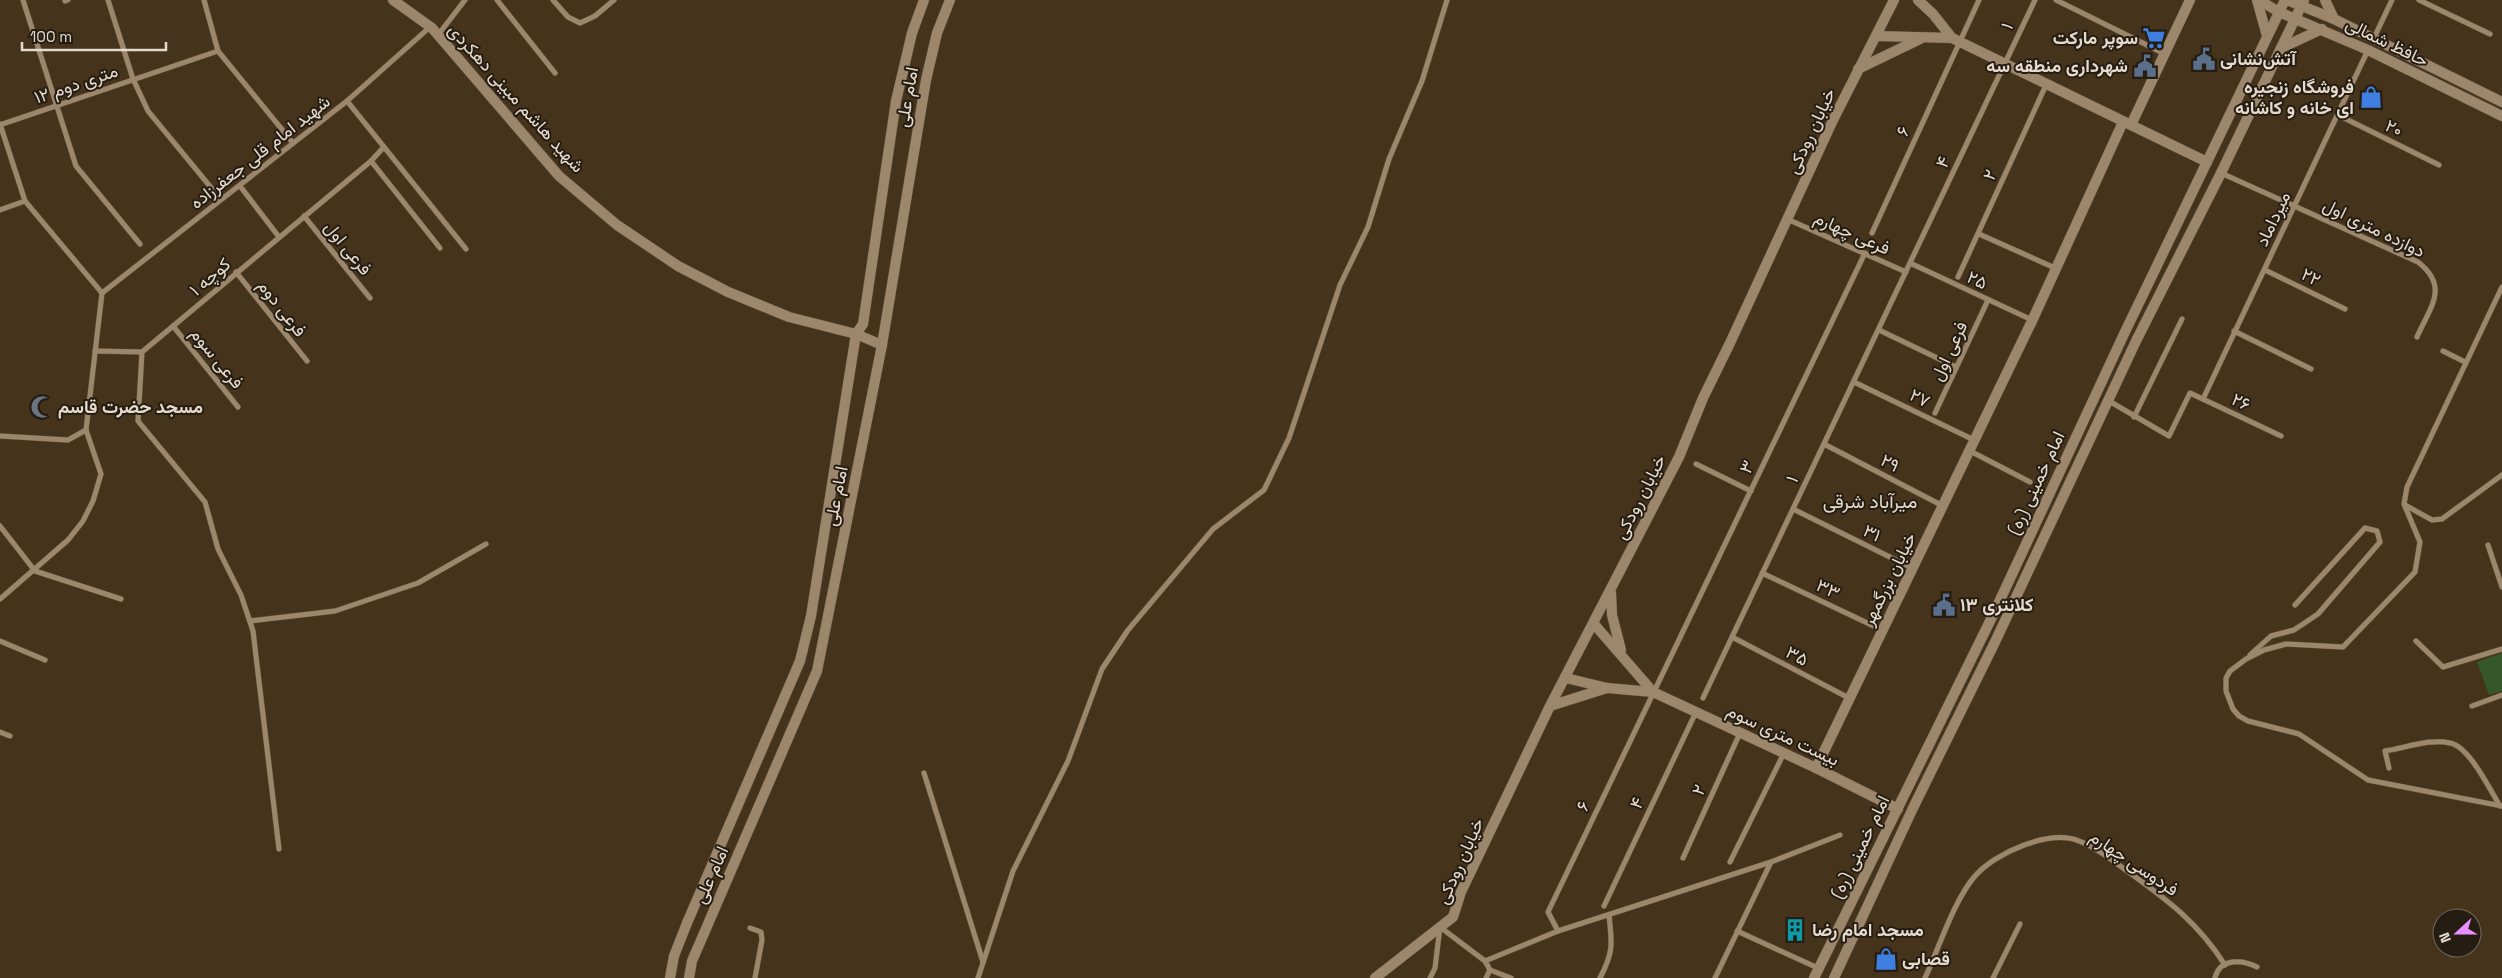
<svg xmlns="http://www.w3.org/2000/svg" width="2502" height="978" font-family="'Space Grotesk',Vazirmatn,sans-serif">
  <style>
    .green { fill: #36562b }
    .lines { fill: none; stroke-linecap: round; stroke-linejoin: round }
    .minor-casing { stroke: #5f503b; stroke-width: 6 }
    .secondary-casing { stroke: #5f503b; stroke-width: 11 }
    .minor { stroke: #9c876d; stroke-width: 5 }
    .secondary { stroke: #9c876d; stroke-width: 10 }
    .labels { text-anchor: middle; stroke-width: 4; stroke-linejoin: round; paint-order: stroke }
    .street-label { font-size: 18px; fill: #e5dacc; stroke: #251d12 }
    .poi-label { font-size: 18px; font-weight: bold; fill: #e5dacc; stroke: #251d12; text-anchor: start }
    .neighbourhood-label { font-size: 19px; fill: #e5dacc; stroke: #251d12 }
  </style>
  <rect width="100%" height="100%" fill="#45331b"/>
  <polygon class="green" points="2502,653 2502,691 2489,695 2477,662"/>
  <g class="lines">
    <defs>
      <g id="minor">
        <polyline points="23,0 76,166 140,244"/>
        <polyline points="108,0 133,79 148,111 213,190"/>
        <polyline points="204,0 218,51 293,143"/>
        <polyline points="497,0 555,73"/>
        <polyline points="553,0 568,17 580,23 595,16 614,0"/>
        <polyline points="2056,0 2165,54"/>
        <polyline points="2419,0 2490,34"/>
        <polyline points="65,1 68,0"/>
        <polyline points="438,35 465,0"/>
        <polyline points="2373,40 2392,0"/>
        <polyline points="2338,115 2439,165"/>
        <polyline points="0,124 25,201 102,293"/>
        <polyline points="0,125 218,51"/>
        <polyline points="384,147 466,249"/>
        <polyline points="371,161 440,248"/>
        <path d="M2221 173 2418 262C2450 287 2430 307 2417 337"/>
        <polyline points="240,186 279,237"/>
        <polyline points="0,210 25,201"/>
        <polyline points="304,216 370,298"/>
        <polyline points="1787,219 1906,272"/>
        <polyline points="1872,233 1979,0"/>
        <polyline points="1979,234 2055,268"/>
        <polyline points="1910,263 2032,320"/>
        <polyline points="2265,270 2345,309"/>
        <polyline points="236,272 307,361"/>
        <polyline points="1958,277 2046,85"/>
        <polyline points="2502,287 2407,487 2404,504 2420,542 2415,572 2343,647 2286,644 2264,650 2246,659 2230,671 2226,678 2226,691 2233,709 2239,716 2248,721 2299,734 2368,780 2502,806"/>
        <polyline points="102,293 347,101 430,27"/>
        <polyline points="173,326 238,407"/>
        <polyline points="1879,330 1956,367"/>
        <polyline points="2234,331 2311,369"/>
        <polyline points="95,351 142,352"/>
        <polyline points="2443,351 2465,362"/>
        <polyline points="1854,382 1974,440"/>
        <polyline points="2203,399 2368,50"/>
        <polyline points="2109,401 2169,436 2190,393 2281,436"/>
        <polyline points="1935,413 1988,300"/>
        <polyline points="2134,417 2182,319"/>
        <polyline points="0,436 68,440 86,430"/>
        <polyline points="1824,444 1943,506"/>
        <polyline points="1970,451 2030,482"/>
        <polyline points="1696,464 1751,491"/>
        <polyline points="2405,505 2432,520 2442,519 2502,475"/>
        <polyline points="1793,509 1912,568"/>
        <polyline points="0,526 35,571 121,599"/>
        <polyline points="2488,545 2502,587"/>
        <polyline points="1762,573 1882,630"/>
        <polyline points="0,599 68,540 83,521 93,501 101,474 86,430 102,293"/>
        <polyline points="250,621 335,611 418,583 486,544"/>
        <polyline points="1732,637 1849,698"/>
        <polyline points="0,641 45,660"/>
        <polyline points="2416,641 2443,667 2502,649"/>
        <polyline points="2250,655 2271,636 2294,630 2318,614 2380,542 2377,531 2365,528 2295,605"/>
        <polyline points="1703,698 2035,0"/>
        <polyline points="2472,706 2502,695"/>
        <polyline points="0,732 10,736"/>
        <path d="M2389 768 2385 751C2405 748 2431 738 2450 743 2469 746 2490 790 2500 806"/>
        <polyline points="924,773 983,962"/>
        <polyline points="279,849 253,631 241,595 218,549 205,502 138,421 142,352 371,161 384,147 347,101"/>
        <polyline points="1683,858 1740,733"/>
        <polyline points="1730,862 1784,753"/>
        <polyline points="1604,906 1696,712"/>
        <polyline points="750,928 761,932 762,940 755,978"/>
        <polyline points="1558,931 1548,912 1865,253"/>
        <polyline points="1737,931 1818,968"/>
        <polyline points="1485,961 1558,931 1771,862 1840,835"/>
        <polyline points="978,978 1013,871 1068,761 1102,669 1128,630 1213,529 1264,490 1289,438 1340,285 1368,227 1389,159 1422,81 1447,0"/>
        <polyline points="1430,978 1435,968 1440,927 1485,961 1490,970 1511,978"/>
        <polyline points="1486,978 1490,970"/>
        <path d="M1600 978C1614 951 1612 944 1609 915"/>
        <polyline points="1715,978 1771,862"/>
        <path d="M1925 978C1939 948 1954 900 1975 876 1995 853 2049 829 2079 841 2098 848 2114 862 2130 873 2170 902 2198 923 2225 965"/>
        <polyline points="1993,978 2020,924"/>
        <path d="M2215 978C2220 957 2243 960 2257 967"/>
      </g>
      <g id="secondary">
        <polyline points="393,0 432,28 559,176 617,225 678,266 728,292 789,317 856,334 882,345"/>
        <polyline points="1918,0 1933,14 1952,38 2207,162"/>
        <polyline points="2257,0 2267,36"/>
        <polyline points="2259,0 2279,12 2368,50 2502,116"/>
        <polyline points="2287,0 2334,19 2502,102"/>
        <polyline points="2325,0 2334,19"/>
        <polyline points="1876,36 1952,38"/>
        <polyline points="2281,48 2322,29"/>
        <polyline points="1858,69 1920,39"/>
        <polyline points="2131,125 2190,0"/>
        <polyline points="1611,593 1612,615 1621,650"/>
        <polyline points="1594,624 1653,692"/>
        <polyline points="1566,678 1607,688 1653,692 1816,768 1898,809"/>
        <polyline points="1550,706 1607,688"/>
        <polyline points="1816,768 2032,321 2123,122"/>
        <polyline points="670,978 674,956 687,923 800,661 811,616 856,334 863,324 896,101 912,33 924,0"/>
        <polyline points="689,978 692,961 705,931 817,671 882,345 926,80 937,33 950,0"/>
        <polyline points="1375,978 1453,917 1461,892 1550,706 1679,457 1703,398 1730,343 1833,120 1894,0"/>
        <polyline points="1814,978 1993,615 2124,334 2285,0"/>
        <polyline points="1834,978 1913,808 1995,642 2136,341 2221,173 2304,0"/>
      </g>
    </defs>
    <use href="#minor" class="minor-casing"/>
    <use href="#secondary" class="secondary-casing"/>
    <use href="#minor" class="minor"/>
    <use href="#secondary" class="secondary"/>
  </g>
  <defs>
    <symbol id="supermarket-bare" viewBox="-9 -9 18 18"><path d="M-6-5.5h2.5l.6 2H6L4.5 2H-2.5L-4.4-4H-6ZM-1.5 3.2a1.3 1.3 0 1 0 .1 0ZM3 3.2a1.3 1.3 0 1 0 .1 0Z" fill="#3f7fe0" stroke="#251d12" stroke-width="2.5" paint-order="stroke"/></symbol>
    <symbol id="civic-bare" viewBox="-9 -9 18 18"><path d="M-.6-6.5H3V-4.5H.6V-3L4-1V1h2V6H-6V1h2V-1L-.6-3ZM-1.2 2.5V6h2.4V2.5Z" fill="#5c6f8a" stroke="#251d12" stroke-width="2.5" paint-order="stroke"/></symbol>
    <symbol id="shop-bare" viewBox="-9 -9 18 18"><path d="M-5-2.5h2.3a2.7 3.5 0 0 1 5.4 0H5L5.5 6h-11ZM-1.5-2.5h3a1.5 2.3 0 0 0-3 0Z" fill="#3f7fe0" stroke="#251d12" stroke-width="2.5" paint-order="stroke"/></symbol>
    <symbol id="mosque-bare" viewBox="-9 -9 18 18"><path d="M3.5-4.9A6 6 0 1 0 3.5 4.9A5 5 0 1 1 3.5-4.9Z" fill="#6b7280" stroke="#251d12" stroke-width="2.5" paint-order="stroke"/></symbol>
    <symbol id="building-bare" viewBox="-9 -9 18 18"><path d="M-4-6H4V6H1V3H-1V6H-4ZM-2.5-4.3h1.7v1.8h-1.7ZM.8-4.3h1.7v1.8H.8ZM-2.5-1h1.7V.8h-1.7ZM.8-1h1.7V.8H.8Z" fill="#0f9aa8" stroke="#251d12" stroke-width="2.5" paint-order="stroke"/></symbol>
  </defs>
  <g fill-rule="evenodd">
    <use href="#supermarket-bare" x="2138" y="22" width="32" height="32"/>
    <use href="#civic-bare" x="2188" y="43" width="32" height="32"/>
    <use href="#civic-bare" x="2129" y="50" width="32" height="32"/>
    <use href="#shop-bare" x="2355" y="81" width="32" height="32"/>
    <use href="#mosque-bare" x="26" y="391" width="32" height="32"/>
    <use href="#civic-bare" x="1928" y="589" width="32" height="32"/>
    <use href="#building-bare" x="1779" y="914" width="32" height="32"/>
    <use href="#shop-bare" x="1870" y="943" width="32" height="32"/>
  </g>
  <g class="labels">
    <g class="street-label">
      <text transform="translate(2007 26) rotate(-64)" y="6">۱</text>
      <text transform="translate(2387 42) rotate(26)" y="6">حافظ شمالی</text>
      <text transform="translate(76 84) rotate(-19)" y="6">۱۲ متری دوم</text>
      <text transform="translate(907 97) rotate(-80)" y="6">امام علی</text>
      <text transform="translate(516 98) rotate(48)" y="6">شهید هاشم مبینی دهکردی</text>
      <text transform="translate(2394 128) rotate(26)" y="6">۲۰</text>
      <text transform="translate(1811 131) rotate(-65)" y="6">خیابان رودکی</text>
      <text transform="translate(1903 131) rotate(-66)" y="6">۶</text>
      <text transform="translate(260 152) rotate(-38)" y="6">شهید امام قلی جعفرزاده</text>
      <text transform="translate(1943 162) rotate(-65)" y="6">۴</text>
      <text transform="translate(1990 175) rotate(-66)" y="6">۲</text>
      <text transform="translate(2273 219) rotate(-65)" y="6">میرداماد</text>
      <text transform="translate(2374 228) rotate(26)" y="6">دوازده متری اول</text>
      <text transform="translate(1852 233) rotate(24)" y="6">فرعی چهارم</text>
      <text transform="translate(348 248) rotate(51)" y="6">فرعی اول</text>
      <text transform="translate(210 277) rotate(-41)" y="6">کوچه ۱</text>
      <text transform="translate(2311 277) rotate(26)" y="6">۲۲</text>
      <text transform="translate(1977 280) rotate(25)" y="6">۲۵</text>
      <text transform="translate(282 308) rotate(52)" y="6">فرعی دوم</text>
      <text transform="translate(1949 351) rotate(-65)" y="6">فرعی اول</text>
      <text transform="translate(217 358) rotate(51)" y="6">فرعی سوم</text>
      <text transform="translate(1920 398) rotate(26)" y="6">۲۷</text>
      <text transform="translate(2241 402) rotate(25)" y="6">۲۶</text>
      <text transform="translate(1890 463) rotate(27)" y="6">۲۹</text>
      <text transform="translate(1747 467) rotate(-64)" y="6">۳</text>
      <text transform="translate(1792 479) rotate(-64)" y="6">۱</text>
      <text transform="translate(2036 483) rotate(-65)" y="6">امام خمینی (ره)</text>
      <text transform="translate(836 496) rotate(-79)" y="6">امام علی</text>
      <text transform="translate(1640 497) rotate(-63)" y="6">خیابان رودکی</text>
      <text transform="translate(1872 533) rotate(26)" y="6">۳۱</text>
      <text transform="translate(1889 579) rotate(-64)" y="6">خیابان بزرگمهر</text>
      <text transform="translate(1828 589) rotate(25)" y="6">۳۳</text>
      <text transform="translate(1797 656) rotate(28)" y="6">۳۵</text>
      <text transform="translate(1783 735) rotate(25)" y="6">بیست متری سوم</text>
      <text transform="translate(1699 790) rotate(-66)" y="6">۲</text>
      <text transform="translate(1637 803) rotate(-65)" y="6">۴</text>
      <text transform="translate(1583 806) rotate(-64)" y="6">۶</text>
      <text transform="translate(1860 847) rotate(-64)" y="6">امام خمینی (ره)</text>
      <text transform="translate(1460 861) rotate(-66)" y="6">خیابان رودکی</text>
      <text transform="translate(2134 863) rotate(34)" y="6">فردوسی چهارم</text>
      <text transform="translate(711 875) rotate(-66)" y="6">امام علی</text>
    </g>
    <g class="poi-label">
      <text x="2138" y="44" text-anchor="end">سوپر مارکت</text>
      <text x="2220" y="65">آتش‌نشانی</text>
      <text x="2128" y="72" text-anchor="end">شهرداری منطقه سه</text>
      <text x="2354" y="93" text-anchor="end">فروشگاه زنجیره<tspan x="2354" dy="21">ای خانه و کاشانه</tspan></text>
      <text x="58" y="413">مسجد حضرت قاسم</text>
      <text x="1960" y="611">کلانتری ۱۳</text>
      <text x="1812" y="936">مسجد امام رضا</text>
      <text x="1902" y="965">قصابی</text>
    </g>
    <g class="neighbourhood-label">
      <text x="1870" y="508">میرآباد شرقی</text>
    </g>
  </g>
  <g transform="translate(2457 933) rotate(249)"><circle r="24" fill="#251d12" stroke="#72695c"/>
  <path d="M0-4L9 19L0 12L-9 19Z" fill="#e88eff"/>
  <text y="-8" font-size="14" font-weight="bold" text-anchor="middle" fill="#e5dacc">N</text>
  </g>
  <path d="M22 42v8h144v-8" fill="none" stroke="#e5dacc" stroke-width="2.5"/>
  <text x="30" y="42" font-size="15" fill="#e5dacc" stroke="#251d12" stroke-width="4" paint-order="stroke">100 m</text>
</svg>
